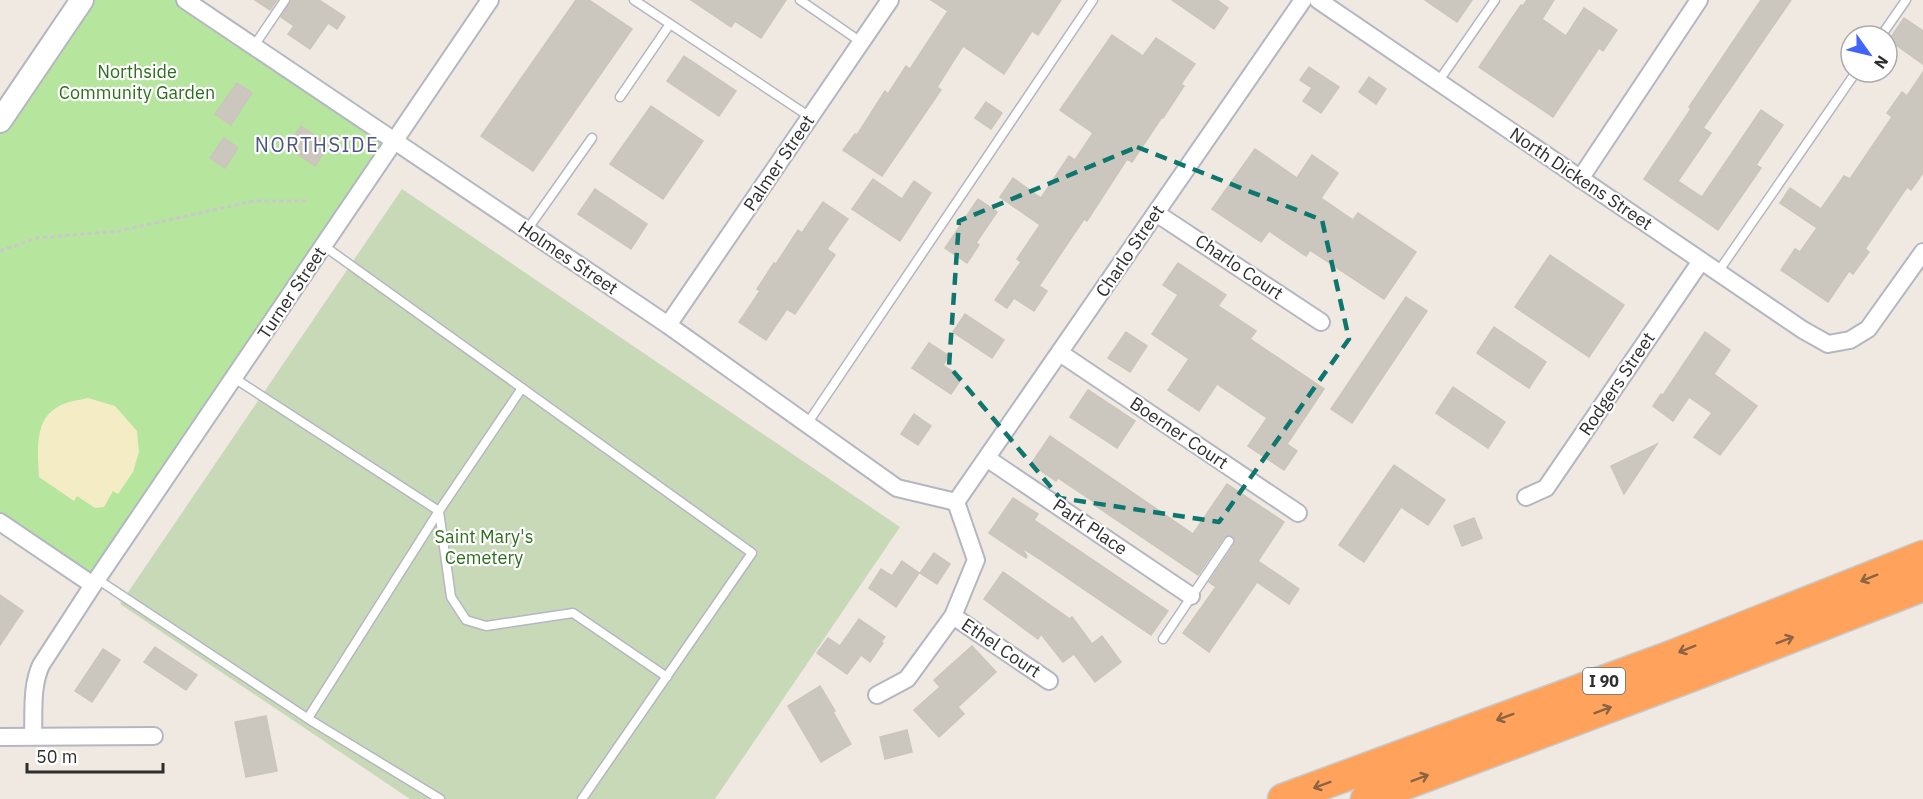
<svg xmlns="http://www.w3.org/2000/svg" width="1923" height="799" font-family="'IBM Plex Sans',sans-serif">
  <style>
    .green { fill: #b6e59e }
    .sand { fill: #f3ecc5 }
    .cemetery { fill: #c8d9b8 }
    .building { fill: #cbc7bf; stroke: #cbc5ba; stroke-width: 1.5 }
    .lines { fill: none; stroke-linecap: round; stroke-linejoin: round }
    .lane-casing { stroke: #b4b7c1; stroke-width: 11 }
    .street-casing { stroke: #b4b7c1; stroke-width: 20 }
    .secondary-casing { stroke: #b4b7c1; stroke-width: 26 }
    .highway-casing { stroke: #c9c9c9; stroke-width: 33 }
    .path { stroke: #c9c9c9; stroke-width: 3; stroke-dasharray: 4.5 3; stroke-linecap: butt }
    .lane { stroke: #fff; stroke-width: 8 }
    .street { stroke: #fff; stroke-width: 16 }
    .secondary { stroke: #fff; stroke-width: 22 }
    .highway { stroke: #ffa35c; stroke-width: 30 }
    .oneway { stroke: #8c6343 }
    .marked { fill: none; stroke: #0f766e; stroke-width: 4.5; stroke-dasharray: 12 8; stroke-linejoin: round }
    .labels { text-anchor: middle; stroke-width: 4.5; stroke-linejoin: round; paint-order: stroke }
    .shield { fill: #fff; stroke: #6d6d6d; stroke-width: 1.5 }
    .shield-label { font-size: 16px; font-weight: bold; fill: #2e2e2e }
    .park-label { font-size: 18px; fill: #2c6e1b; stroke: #fff }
    .street-label { font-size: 18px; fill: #2e2e2e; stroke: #fff }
    .neighbourhood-label { font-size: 20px; letter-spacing: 1.5px; fill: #4d5680; stroke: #fff }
  </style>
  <rect width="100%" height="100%" fill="#efe9e1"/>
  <polygon class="green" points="82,0 185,0 394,141 93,585 0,522 0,121"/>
  <path class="sand" d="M88 398 115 406 137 431 139 452 133 472 118 494 113 491 104 507 95 508 77 496 74 501 39 477C38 451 33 418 61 405 69 401 80 400 88 398Z"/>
  <polygon class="cemetery" points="402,189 900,527 715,799 410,799 120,604"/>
  <g class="building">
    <polygon points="255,0 277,0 270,10"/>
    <polygon points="291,0 319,0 345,17 337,29 328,23 310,49 288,34 294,26 281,17"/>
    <polygon points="576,0 589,0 632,29 533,171 481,136"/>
    <polygon points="691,0 786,0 761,38 735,21 731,27"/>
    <polygon points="931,0 1061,0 1038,35 1032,31 1004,74 963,46 937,87 941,90 882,176 843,150 855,134 857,135 885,91 888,94 906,66 910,69 948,11"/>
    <polygon points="1172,0 1217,0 1228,8 1214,29"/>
    <polygon points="1425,0 1472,0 1457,22"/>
    <polygon points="1527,0 1554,0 1542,19 1566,36 1584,8 1617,30 1603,51 1599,48 1553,117 1479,67 1521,5 1523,6"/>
    <polygon points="1761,0 1791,0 1703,128 1711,133 1678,181 1702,197 1761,110 1783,125 1756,165 1761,168 1718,230 1644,179 1691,109 1689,107"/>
    <polygon points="1904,18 1923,31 1923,64 1889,40"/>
    <polygon points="1112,35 1143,56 1156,38 1195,64 1181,84 1184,86 1163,118 1162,117 1132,162 1127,159 1087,221 1084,219 1039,286 1047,291 1034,311 1014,298 1007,308 995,300 1021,262 1017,259 1040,225 1000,197 1013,178 1041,198 1069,156 1075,160 1093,133 1060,110"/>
    <polygon points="684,56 736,91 719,116 667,81"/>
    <polygon points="1309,67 1339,87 1321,113 1303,101 1312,88 1300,80"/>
    <polygon points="1923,72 1923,173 1911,190 1907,187 1865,249 1869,252 1853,274 1849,271 1828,302 1781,270 1795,249 1800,252 1817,228 1780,203 1790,188 1821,209 1844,176 1850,179 1892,117 1887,113 1902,92 1907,96"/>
    <polygon points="1369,77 1386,89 1376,104 1359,92"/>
    <polygon points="237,83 252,93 231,125 215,114"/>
    <polygon points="986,102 1002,113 991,129 975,118"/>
    <polygon points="651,106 703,141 663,199 610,164"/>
    <polygon points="301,126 329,145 315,166 287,147"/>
    <polygon points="224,138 238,148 225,168 210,158"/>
    <polygon points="1255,149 1297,178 1312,155 1338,173 1321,198 1353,220 1358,213 1416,252 1384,299 1310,250 1306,256 1269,231 1261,242 1212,209"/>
    <polygon points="873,179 902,199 914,181 931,193 900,241 852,209"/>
    <polygon points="595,189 647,224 631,249 578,214"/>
    <polygon points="978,199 997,212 976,243 979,245 967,263 945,248"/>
    <polygon points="823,202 848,219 827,249 835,255 795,314 787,309 766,340 739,322 760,291 757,289 774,263 776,264 798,230 802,233"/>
    <polygon points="1550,255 1624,305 1589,357 1515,307"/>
    <polygon points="1178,263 1226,295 1218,306 1256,331 1250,339 1324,389 1287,444 1297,451 1284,470 1248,446 1267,418 1217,384 1199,411 1168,390 1189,359 1152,334 1178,295 1163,285"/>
    <polygon points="1406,297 1427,311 1352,423 1331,409"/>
    <polygon points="965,314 1004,340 992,358 953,332"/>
    <polygon points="1494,327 1546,362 1529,388 1477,353"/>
    <polygon points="1126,332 1147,346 1130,372 1108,358"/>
    <polygon points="1705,332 1730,350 1714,374 1757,406 1720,455 1694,437 1712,413 1689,397 1673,421 1653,406 1661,394 1663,395"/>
    <polygon points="929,343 949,356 943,365 962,378 951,394 912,368"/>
    <polygon points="1453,387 1505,422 1488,448 1436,413"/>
    <polygon points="1088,390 1135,421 1117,448 1070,417"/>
    <polygon points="914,414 931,426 918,445 901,434"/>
    <polygon points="1050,436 1193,534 1227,484 1284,522 1258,561 1299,589 1289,604 1257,582 1209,652 1183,633 1216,587 1209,582 1234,545 1234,538 1230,535 1224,537 1198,575 1093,504 1094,502 1058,478 1056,481 1031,464"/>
    <polygon points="1657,444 1624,494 1611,466"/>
    <polygon points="1394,465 1445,500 1428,525 1401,507 1364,562 1339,545"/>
    <polygon points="1013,498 1038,514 1034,520 1168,611 1151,635 1038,558 1021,547 1027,556 1026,558 989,533"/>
    <polygon points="1474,518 1482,538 1462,546 1454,526"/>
    <polygon points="934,553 950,564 937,584 920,573"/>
    <polygon points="902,561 919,573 896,607 869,588 881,569 892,576"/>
    <polygon points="1003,572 1070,619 1072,617 1092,644 1102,636 1121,662 1095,682 1074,654 1063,662 1041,634 1038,639 984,599"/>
    <polygon points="0,595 23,611 0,645"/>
    <polygon points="859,619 885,637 881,642 883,643 870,662 861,655 847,674 817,653 828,638 840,646"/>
    <polygon points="972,646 996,672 958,707 964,714 939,737 914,710 940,687 934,680"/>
    <polygon points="155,647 197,675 186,690 144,662"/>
    <polygon points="103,649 120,660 92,702 75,691"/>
    <polygon points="820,686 835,711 833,712 851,744 821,762 788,706"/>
    <polygon points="266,716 277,771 246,777 235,722"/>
    <polygon points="907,730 912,752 885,759 880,737"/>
  </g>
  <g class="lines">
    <defs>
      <g id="lane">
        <polyline points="634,0 810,117"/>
        <polyline points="800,0 861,42"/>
        <polyline points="1881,36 1906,0"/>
        <polyline points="254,46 285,0"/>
        <polyline points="1438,82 1495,0"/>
        <polyline points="620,97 670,24"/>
        <polyline points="527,230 592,138"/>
        <polyline points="324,246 752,553 582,799"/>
        <polyline points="1718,272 1856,72"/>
        <polyline points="234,378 439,511 451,597 466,620 486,626 573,613 667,677"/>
        <polyline points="807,424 1093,0"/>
        <polyline points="97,579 310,720 440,799"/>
        <polyline points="1163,639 1229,541"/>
        <polyline points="308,718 439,511 522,388"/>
      </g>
      <g id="street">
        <polyline points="185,0 668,325 897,488 956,502"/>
        <polyline points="1318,0 1803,330 1828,344 1850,340 1868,329 1923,252"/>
        <polyline points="1580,179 1699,0"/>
        <polyline points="1156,213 1321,322"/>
        <polyline points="668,325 890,0"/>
        <polyline points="1060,353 1298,513"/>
        <polyline points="988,459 1191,596"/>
        <polyline points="1526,497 1546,488 1701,261"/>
        <polyline points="956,502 1303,0"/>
        <polyline points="0,522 93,585"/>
        <polyline points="953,616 1049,681"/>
        <polyline points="877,695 907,679 953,616 976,560 956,502"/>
        <path d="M33 736C34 712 31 687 41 665L93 585 490 0"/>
        <polyline points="0,737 154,736"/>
      </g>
      <polyline id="secondary" points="0,121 82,0"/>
      <g id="highway">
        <polyline points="1283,799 1671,656 1923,556"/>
        <polyline points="1366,799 1692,676 1923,586"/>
      </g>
    </defs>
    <use href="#lane" class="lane-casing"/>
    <use href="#street" class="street-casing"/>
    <use href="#secondary" class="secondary-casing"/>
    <use href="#highway" class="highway-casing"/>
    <polyline class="path" points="0,251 37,238 119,231 254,201 307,201"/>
    <use href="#lane" class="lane"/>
    <use href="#street" class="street"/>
    <use href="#secondary" class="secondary"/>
    <use href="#highway" class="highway"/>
  </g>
  <defs><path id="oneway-shaft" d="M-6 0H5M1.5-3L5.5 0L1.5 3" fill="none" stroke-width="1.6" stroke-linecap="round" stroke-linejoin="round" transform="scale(1.5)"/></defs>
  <g class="oneway">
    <use href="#oneway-shaft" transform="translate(1869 578) rotate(158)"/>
    <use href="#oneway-shaft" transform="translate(1785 640) rotate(-21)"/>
    <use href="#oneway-shaft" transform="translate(1687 649) rotate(158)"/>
    <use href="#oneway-shaft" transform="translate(1603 710) rotate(-21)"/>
    <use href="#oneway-shaft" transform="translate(1505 717) rotate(160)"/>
    <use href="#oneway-shaft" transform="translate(1420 778) rotate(-21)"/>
    <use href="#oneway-shaft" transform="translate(1322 785) rotate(160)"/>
  </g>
  <path class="marked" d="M1137 147 1322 220 1349 339 1219 522 1060 498 949 366 959 221Z"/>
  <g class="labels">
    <rect class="shield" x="1583" y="668" width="42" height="26" rx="4.5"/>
    <g class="shield-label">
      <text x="1604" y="687">I 90</text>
    </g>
    <g class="park-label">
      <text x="137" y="78">Northside<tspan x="137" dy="21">Community Garden</tspan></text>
      <text x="484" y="543">Saint Mary's<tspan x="484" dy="21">Cemetery</tspan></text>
    </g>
    <g class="street-label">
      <text transform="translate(779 163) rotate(-56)" y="6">Palmer Street</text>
      <text transform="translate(1581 179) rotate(34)" y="6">North Dickens Street</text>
      <text transform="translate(1130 251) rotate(-56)" y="6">Charlo Street</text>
      <text transform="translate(568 258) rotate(34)" y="6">Holmes Street</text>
      <text transform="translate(1239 267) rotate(34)" y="6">Charlo Court</text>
      <text transform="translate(292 293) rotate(-56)" y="6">Turner Street</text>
      <text transform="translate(1617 384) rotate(-56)" y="6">Rodgers Street</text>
      <text transform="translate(1179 433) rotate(34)" y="6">Boerner Court</text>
      <text transform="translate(1090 527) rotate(34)" y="6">Park Place</text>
      <text transform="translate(1001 648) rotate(34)" y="6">Ethel Court</text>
    </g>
    <g class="neighbourhood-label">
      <text x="317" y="152">NORTHSIDE</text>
    </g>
  </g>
  <g transform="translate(1869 54) rotate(124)"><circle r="28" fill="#ffffff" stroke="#ababab" stroke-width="1.5"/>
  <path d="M0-4.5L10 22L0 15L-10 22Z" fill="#4264fb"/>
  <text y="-9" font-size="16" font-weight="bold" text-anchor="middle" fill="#2e2e2e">N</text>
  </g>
  <path d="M27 763v9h136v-9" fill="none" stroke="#2e2e2e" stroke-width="3"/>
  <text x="36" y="763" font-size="18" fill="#2e2e2e" stroke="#ffffff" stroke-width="4.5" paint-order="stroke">50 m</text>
</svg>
